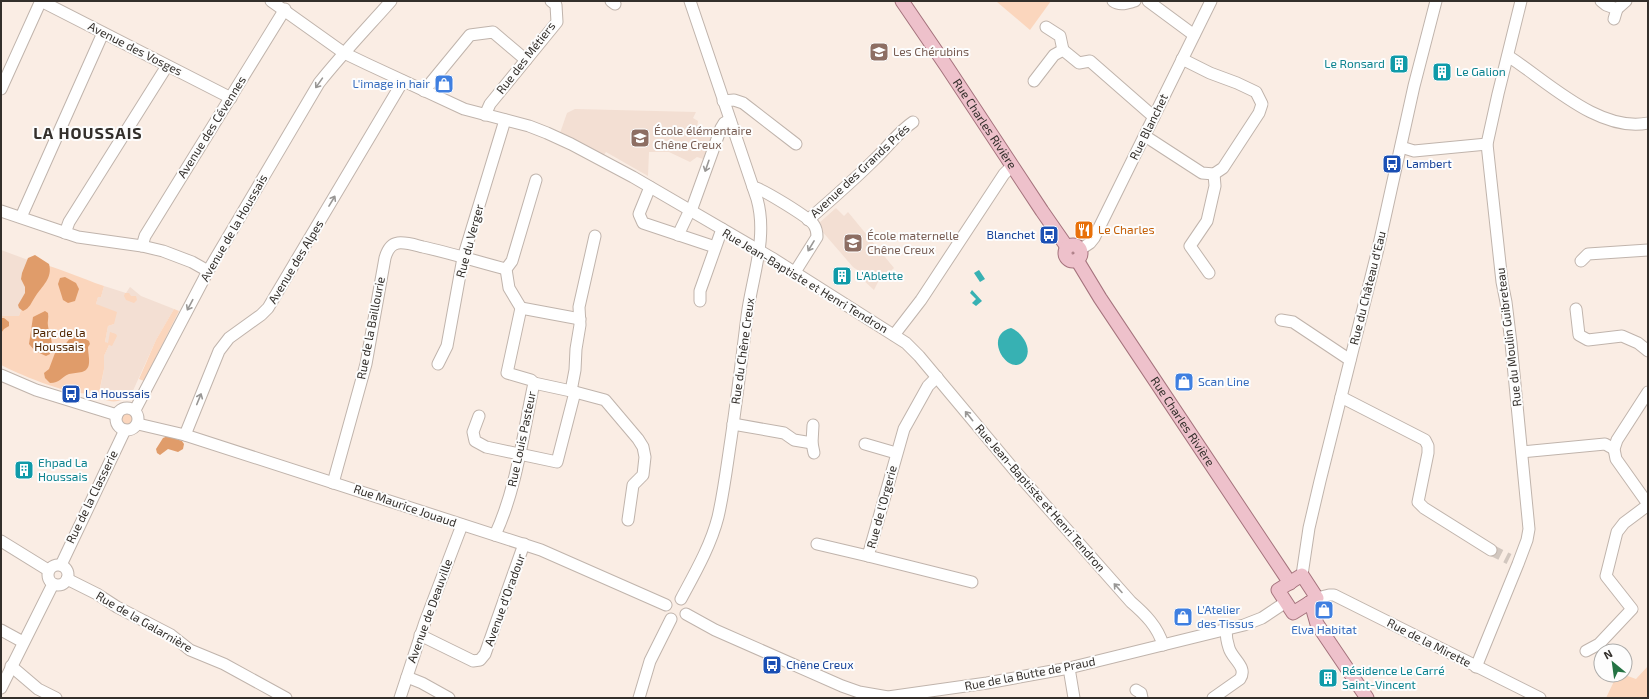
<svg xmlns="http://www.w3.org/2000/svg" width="1649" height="699" font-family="'Exo 2',sans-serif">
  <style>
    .built { fill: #f3dfd3 }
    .green { fill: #fbd6bd }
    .forest { fill: #e09c6a }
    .water { fill: #37b1b3 }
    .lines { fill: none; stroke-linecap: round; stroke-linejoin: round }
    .minor-tunnel { stroke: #d2c7bf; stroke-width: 11; stroke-dasharray: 11 5.5; stroke-linecap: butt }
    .minor-casing { stroke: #c0b4ac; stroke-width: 13 }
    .major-casing { stroke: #a5737d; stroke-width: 15 }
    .minor { stroke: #fff; stroke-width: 11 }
    .major { stroke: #eec1cb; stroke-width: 13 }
    .oneway { stroke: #999795 }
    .labels { text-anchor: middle; stroke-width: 4; stroke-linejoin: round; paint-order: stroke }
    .street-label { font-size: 12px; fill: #332f2b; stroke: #fdfdfd }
    .education-label { font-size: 12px; fill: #785e54; stroke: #fdfdfd; text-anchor: start }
    .culture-label { font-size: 12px; fill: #0d838f; stroke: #fdfdfd; text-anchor: start }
    .shop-label { font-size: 12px; fill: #366cbe; stroke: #fdfdfd; text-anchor: start }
    .transit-label { font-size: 12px; fill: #164399; stroke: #fdfdfd; text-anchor: start }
    .food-label { font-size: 12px; fill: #c56008; stroke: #fdfdfd; text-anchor: start }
    .park-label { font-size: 12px; fill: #512600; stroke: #fdfdfd }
    .district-label { font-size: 16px; font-weight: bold; letter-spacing: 1px; fill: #332f2b; stroke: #fdfdfd }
  </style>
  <rect width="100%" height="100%" fill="#faede4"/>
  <g class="built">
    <polygon points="575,109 696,112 693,118 698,121 697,128 713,132 703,159 697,157 690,162 669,152 649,152 648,176 606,152 603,156 560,133 567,113"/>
    <polygon points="836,208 844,216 848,212 894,268 878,282 874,290 860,277 862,273 853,267 821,230 822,229 818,224"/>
    <polygon points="1,250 31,261 26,295 19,316 1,316"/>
    <polygon points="104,286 126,293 130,287 141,296 174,309 156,340 131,395 100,389 104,369 104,356 109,345 105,342 108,326 114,324 96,304 98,297 101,297"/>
  </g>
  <g class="green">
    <polygon points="998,1 1051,1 1030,30 997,2"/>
    <path d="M34 262C58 267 80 278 104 286L101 297H98L96 304 117 312 114 324 108 326 105 342 108 343 110 332 116 334 117 336 112 346 109 345 104 356V369L100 388 131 395C118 404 106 404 95 392 79 400 18 374 1 365V316H19L26 295Z"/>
    <polygon points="125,293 129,293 131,296 136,296 137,300 134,303 126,300 124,296"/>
    <polygon points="174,309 179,311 144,381 139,379 156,340"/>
    <circle cx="127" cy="419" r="5.5"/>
    <polygon points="1648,666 1648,698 1606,698 1617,675 1625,675 1636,679"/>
  </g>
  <g class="forest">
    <path d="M35 255 49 264C53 278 42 286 35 297 31 303 30 308 23 311L19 308 18 305 25 293V287L21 279 22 273 28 258Z"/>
    <polygon points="65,277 76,283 79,289 75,301 68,303 63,300 58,284 60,278"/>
    <path d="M45 311 48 313C49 318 47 322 48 326 50 339 54 338 50 354L46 356 35 351 29 344 33 317Z"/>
    <polygon points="1,318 4,318 9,322 9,326 4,329 1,333"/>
    <path d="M74 335 81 336 89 341 90 344 88 347C88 356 93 369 82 372 78 373 73 373 69 374 61 377 60 383 50 383L45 378 44 373 49 369 55 353C64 351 66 340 74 335Z"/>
    <polygon points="168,436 182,441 184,444 183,449 178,452 168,449 160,455 157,453 156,449 163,438"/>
  </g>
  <g class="water">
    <polygon points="979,270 985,279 980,282 974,273"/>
    <polygon points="972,290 982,301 976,306 972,303 976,299 970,293"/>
    <path d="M1011 328C1022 332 1034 350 1024 361 1008 378 982 335 1011 328Z"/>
  </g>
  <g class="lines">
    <polyline class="minor-tunnel" points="1491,550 1509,559"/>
    <defs>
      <g id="minor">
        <polyline points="41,1 231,98"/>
        <path d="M271 1 344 53 367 64 464 109 529 126 547 133 571 144 633 177 772 258 906 343 919 356 1016 472 1131 602C1145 614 1158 627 1163 645"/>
        <polyline points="611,1 615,4"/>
        <path d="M1113 1C1120 6 1127 3 1135 1"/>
        <polyline points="1148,1 1194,35"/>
        <polyline points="1601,1 1606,5 1617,9 1626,1"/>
        <polyline points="1614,19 1617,9"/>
        <polyline points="1046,27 1060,36 1063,50"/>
        <path d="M1508 56C1547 81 1599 133 1648 123"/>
        <polyline points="1034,81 1054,55 1063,50 1079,63 1090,61 1154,117"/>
        <polyline points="1,89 39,5 42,2"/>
        <polyline points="424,91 470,35 493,32 526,60"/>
        <polyline points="723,101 734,100 743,103 796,144"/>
        <polyline points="485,115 490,104 557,22 556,5 551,1"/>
        <polyline points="1145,136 1202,173 1214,174 1223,168 1259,113 1262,104 1256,92 1237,83 1210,73 1182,59"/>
        <polyline points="1401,147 1414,151 1487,144"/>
        <polyline points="650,187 639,214 643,223 715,247"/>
        <path d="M753 187C761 188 810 218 814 225 816 228 817 233 817 237L795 272"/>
        <polyline points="1,211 78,237 142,246 163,251 192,262 208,271"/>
        <polyline points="691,211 721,128 724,123 730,120"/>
        <polyline points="21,217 103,33"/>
        <path d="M808 220C831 200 854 180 875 159 888 147 898 132 913 122"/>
        <polyline points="65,233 69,222 167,66"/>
        <polyline points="678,235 690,210"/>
        <polyline points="142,246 145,236 285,9"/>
        <polyline points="1081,249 1090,243 1094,238 1211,1"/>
        <polyline points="1581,261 1588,254 1648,250"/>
        <polyline points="1209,273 1190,246 1207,221 1215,186 1214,174"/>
        <polyline points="700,301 700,291 722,229"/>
        <polyline points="521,308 580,319"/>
        <polyline points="1576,309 1579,335 1588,340 1622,336 1638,343 1648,351"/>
        <polyline points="1281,320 1293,322 1350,360"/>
        <polyline points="894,335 921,300 1004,174 1012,166"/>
        <polyline points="438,364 447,346 463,258 505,120"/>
        <polyline points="1,375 36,390 117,415"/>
        <polyline points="534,383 571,391"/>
        <polyline points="575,392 605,400 638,439 643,447 645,457 643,475 633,485 628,520"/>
        <polyline points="1648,392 1617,440 1614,449 1616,459 1648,504"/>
        <polyline points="1341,397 1425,440 1428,446 1428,453 1418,502 1424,508 1491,550"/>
        <circle cx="127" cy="419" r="11"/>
        <path d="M135 410 208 271 319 83C342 54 367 28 391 1"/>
        <polyline points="479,416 473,432 475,441 486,447 557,462 575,392 571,391 575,370 576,349 580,325 579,307 595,236"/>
        <polyline points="138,424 185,435 541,550 666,605"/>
        <polyline points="733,424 784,433 794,440 812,443"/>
        <polyline points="813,425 812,443 814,453"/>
        <polyline points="185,435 219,351 229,338 261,315 268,308 403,81"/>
        <polyline points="865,444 896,453"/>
        <polyline points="1522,452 1605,444 1614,449"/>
        <path d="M333 483 366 364 385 258C387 251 390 244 398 243 406 242 415 245 423 247 451 253 478 262 506 269"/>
        <path d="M495 535C517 488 523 433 534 383L531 380 507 373 521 308 509 288 506 269 512 261 536 180"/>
        <polyline points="1,541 48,570"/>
        <polyline points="817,544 868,556 904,429 928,386 937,377"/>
        <polyline points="868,556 972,582"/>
        <circle cx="58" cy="575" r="10"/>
        <polyline points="61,565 125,430"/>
        <polyline points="1302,575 1309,528 1320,481 1378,249 1414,86 1436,1"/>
        <polyline points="67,579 97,594 117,607 171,635 190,650 224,664 286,698"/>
        <polyline points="1317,598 1329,595 1334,595 1540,698"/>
        <path d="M681 599C695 573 711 545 718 517 724 491 727 465 731 439 737 398 742 357 747 316 752 277 768 238 757 199L690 1"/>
        <polyline points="686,614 715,630 842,686 859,692 888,697 987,683 1069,668 1244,625 1262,618 1286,602"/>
        <polyline points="1,630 23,642"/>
        <polyline points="420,635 473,661 480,660 485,654 524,544"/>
        <polyline points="1586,651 1599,644 1632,609 1606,576 1617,532 1624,523 1648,505"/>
        <polyline points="11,666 38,689 56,698"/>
        <polyline points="1476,667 1518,564 1527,540 1529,529 1511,343 1506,302 1502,282 1487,144 1498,94 1521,1"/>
        <polyline points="1069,668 1074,698"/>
        <polyline points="407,677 422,683 449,698"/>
        <polyline points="1,688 53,584"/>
        <polyline points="1136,690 1141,693 1142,698"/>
        <polyline points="400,698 425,622 462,525"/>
        <polyline points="639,698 650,661 671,619"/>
        <path d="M1213 698 1240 679C1248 667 1232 659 1229 648 1227 642 1226 635 1226 629"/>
      </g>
      <g id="major">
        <path id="s1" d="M902 1 947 67 1042 211 1067 247"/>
        <circle cx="1073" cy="253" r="8"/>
        <path id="s2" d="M1077 260 1100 298 1290 583"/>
        <polygon points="1302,575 1317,598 1293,613 1278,590"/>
        <polyline points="1309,603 1313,610 1317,624 1367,698"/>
      </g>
    </defs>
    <use href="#minor" class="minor-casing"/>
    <use href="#major" class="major-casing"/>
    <use href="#minor" class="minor"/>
    <use href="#major" class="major"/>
  </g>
  <defs><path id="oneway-shaft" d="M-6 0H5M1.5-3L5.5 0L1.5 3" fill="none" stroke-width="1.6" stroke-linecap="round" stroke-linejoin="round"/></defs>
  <g class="oneway">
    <use href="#oneway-shaft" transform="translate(319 83) rotate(125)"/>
    <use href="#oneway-shaft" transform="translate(707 166) rotate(109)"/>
    <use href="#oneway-shaft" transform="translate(332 201) rotate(-59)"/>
    <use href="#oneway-shaft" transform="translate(811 246) rotate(121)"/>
    <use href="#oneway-shaft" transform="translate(190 305) rotate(118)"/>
    <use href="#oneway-shaft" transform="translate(199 399) rotate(-68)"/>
    <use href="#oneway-shaft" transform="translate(969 416) rotate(-129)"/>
    <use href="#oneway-shaft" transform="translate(1118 588) rotate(-132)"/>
  </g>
  <defs>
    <symbol id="school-square" viewBox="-11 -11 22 22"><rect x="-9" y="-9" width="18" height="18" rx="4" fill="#8d6e63" stroke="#fdfdfd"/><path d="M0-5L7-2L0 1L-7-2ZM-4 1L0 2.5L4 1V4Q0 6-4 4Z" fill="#fff"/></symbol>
    <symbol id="building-square" viewBox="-11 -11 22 22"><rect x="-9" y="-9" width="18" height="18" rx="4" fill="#0f9aa8" stroke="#fdfdfd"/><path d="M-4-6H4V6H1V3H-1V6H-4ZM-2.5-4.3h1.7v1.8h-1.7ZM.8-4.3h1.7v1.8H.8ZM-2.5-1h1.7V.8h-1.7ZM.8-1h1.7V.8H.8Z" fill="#fff"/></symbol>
    <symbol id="shop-square" viewBox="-11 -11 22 22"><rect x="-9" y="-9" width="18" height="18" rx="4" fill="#3f7fe0" stroke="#fdfdfd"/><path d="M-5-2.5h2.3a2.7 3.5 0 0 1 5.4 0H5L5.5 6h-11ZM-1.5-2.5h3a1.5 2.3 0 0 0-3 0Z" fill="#fff"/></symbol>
    <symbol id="bus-square" viewBox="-11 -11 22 22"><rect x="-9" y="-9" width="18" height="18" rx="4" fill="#1a4fb4" stroke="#fdfdfd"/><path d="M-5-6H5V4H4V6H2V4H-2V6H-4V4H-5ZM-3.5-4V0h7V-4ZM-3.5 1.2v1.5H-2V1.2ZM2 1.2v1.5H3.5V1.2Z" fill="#fff"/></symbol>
    <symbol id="restaurant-square" viewBox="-11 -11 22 22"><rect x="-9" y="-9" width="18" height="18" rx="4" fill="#e8710a" stroke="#fdfdfd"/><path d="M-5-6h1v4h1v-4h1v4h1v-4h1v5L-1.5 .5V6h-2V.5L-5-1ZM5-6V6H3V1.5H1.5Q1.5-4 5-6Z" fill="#fff"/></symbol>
  </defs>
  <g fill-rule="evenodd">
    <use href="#school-square" x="868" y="41" width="22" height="22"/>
    <use href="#building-square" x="1388" y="53" width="22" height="22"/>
    <use href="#building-square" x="1431" y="61" width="22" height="22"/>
    <use href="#shop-square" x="433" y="73" width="22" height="22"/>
    <use href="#school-square" x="629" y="127" width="22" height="22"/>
    <use href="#bus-square" x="1381" y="153" width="22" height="22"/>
    <use href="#restaurant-square" x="1073" y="219" width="22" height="22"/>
    <use href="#bus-square" x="1038" y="224" width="22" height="22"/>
    <use href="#school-square" x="842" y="232" width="22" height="22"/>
    <use href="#building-square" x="831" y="265" width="22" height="22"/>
    <use href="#shop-square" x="1173" y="371" width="22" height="22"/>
    <use href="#bus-square" x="60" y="383" width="22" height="22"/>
    <use href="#building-square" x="13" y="459" width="22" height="22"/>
    <use href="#shop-square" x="1313" y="599" width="22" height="22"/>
    <use href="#shop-square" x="1172" y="606" width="22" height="22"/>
    <use href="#bus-square" x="761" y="654" width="22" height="22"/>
    <use href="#building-square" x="1317" y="667" width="22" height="22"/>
  </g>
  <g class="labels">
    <g class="street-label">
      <text transform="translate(135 49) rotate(27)" y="4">Avenue des Vosges</text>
      <text transform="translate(526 58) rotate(-52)" y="4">Rue des Métiers</text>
      <text dy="4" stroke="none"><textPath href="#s1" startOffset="148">Rue Charles Rivière</textPath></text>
      <text transform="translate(212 127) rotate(-58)" y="4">Avenue des Cévennes</text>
      <text transform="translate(1149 127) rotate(-64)" y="4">Rue Blanchet</text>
      <text transform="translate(860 171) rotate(-43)" y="4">Avenue des Grands Prés</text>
      <text transform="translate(234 228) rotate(-60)" y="4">Avenue de la Houssais</text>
      <text transform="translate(470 241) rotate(-75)" y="4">Rue du Verger</text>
      <text transform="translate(296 262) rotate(-59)" y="4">Avenue des Alpes</text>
      <text transform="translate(805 281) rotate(31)" y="4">Rue Jean-Baptiste et Henri Tendron</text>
      <text transform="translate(1368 288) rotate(-76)" y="4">Rue du Château d'Eau</text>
      <text transform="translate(371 328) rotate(-79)" y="4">Rue de la Baillourie</text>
      <text transform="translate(1509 337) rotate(-97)" y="4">Rue du Moulin Guibreteau</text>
      <text transform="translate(743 351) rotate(-82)" y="4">Rue du Chêne Creux</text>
      <text dy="4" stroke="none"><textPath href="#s2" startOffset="193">Rue Charles Rivière</textPath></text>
      <text transform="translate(522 439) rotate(-78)" y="4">Rue Louis Pasteur</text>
      <text transform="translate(92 497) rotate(-64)" y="4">Rue de la Classerie</text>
      <text transform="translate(1040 498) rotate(49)" y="4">Rue Jean-Baptiste et Henri Tendron</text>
      <text transform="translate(405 506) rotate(19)" y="4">Rue Maurice Jouaud</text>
      <text transform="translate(882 507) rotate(-75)" y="4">Rue de l'Orgerie</text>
      <text transform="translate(505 600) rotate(-70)" y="4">Avenue d'Oradour</text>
      <text transform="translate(430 611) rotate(-70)" y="4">Avenue de Deauville</text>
      <text transform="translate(144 622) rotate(30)" y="4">Rue de la Galarnière</text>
      <text transform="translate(1429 643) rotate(27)" y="4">Rue de la Mirette</text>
      <text transform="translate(1030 674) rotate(-11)" y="4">Rue de la Butte de Praud</text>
    </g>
    <g class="education-label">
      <text x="893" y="56">Les Chérubins</text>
      <text x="654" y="135">École élémentaire<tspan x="654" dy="14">Chêne Creux</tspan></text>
      <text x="867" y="240">École maternelle<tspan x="867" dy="14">Chêne Creux</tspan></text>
    </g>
    <g class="culture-label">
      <text x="1385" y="68" text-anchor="end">Le Ronsard</text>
      <text x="1456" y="76">Le Galion</text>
      <text x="856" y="280">L'Ablette</text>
      <text x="38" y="467">Ehpad La<tspan x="38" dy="14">Houssais</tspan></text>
      <text x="1342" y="675">Résidence Le Carré<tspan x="1342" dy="14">Saint-Vincent</tspan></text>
    </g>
    <g class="shop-label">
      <text x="430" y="88" text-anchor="end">L'image in hair</text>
      <text x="1198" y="386">Scan Line</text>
      <text x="1197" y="614">L'Atelier<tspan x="1197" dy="14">des Tissus</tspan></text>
      <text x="1324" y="634" text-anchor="middle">Elva Habitat</text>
    </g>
    <g class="transit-label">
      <text x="1406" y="168">Lambert</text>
      <text x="1035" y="239" text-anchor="end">Blanchet</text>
      <text x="85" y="398">La Houssais</text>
      <text x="786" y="669">Chêne Creux</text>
    </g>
    <g class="food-label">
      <text x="1098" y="234">Le Charles</text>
    </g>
    <g class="park-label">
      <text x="59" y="337">Parc de la<tspan x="59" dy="14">Houssais</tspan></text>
    </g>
    <g class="district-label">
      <text x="88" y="139">LA HOUSSAIS</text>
    </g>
  </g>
  <rect width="1649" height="699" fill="none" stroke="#332f2b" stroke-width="4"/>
  <g transform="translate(1613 663) rotate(331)"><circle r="19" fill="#fdfdfd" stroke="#acaba9"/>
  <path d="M0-3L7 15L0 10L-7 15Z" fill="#247343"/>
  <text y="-6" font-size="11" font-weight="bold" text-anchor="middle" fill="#332f2b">N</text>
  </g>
</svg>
